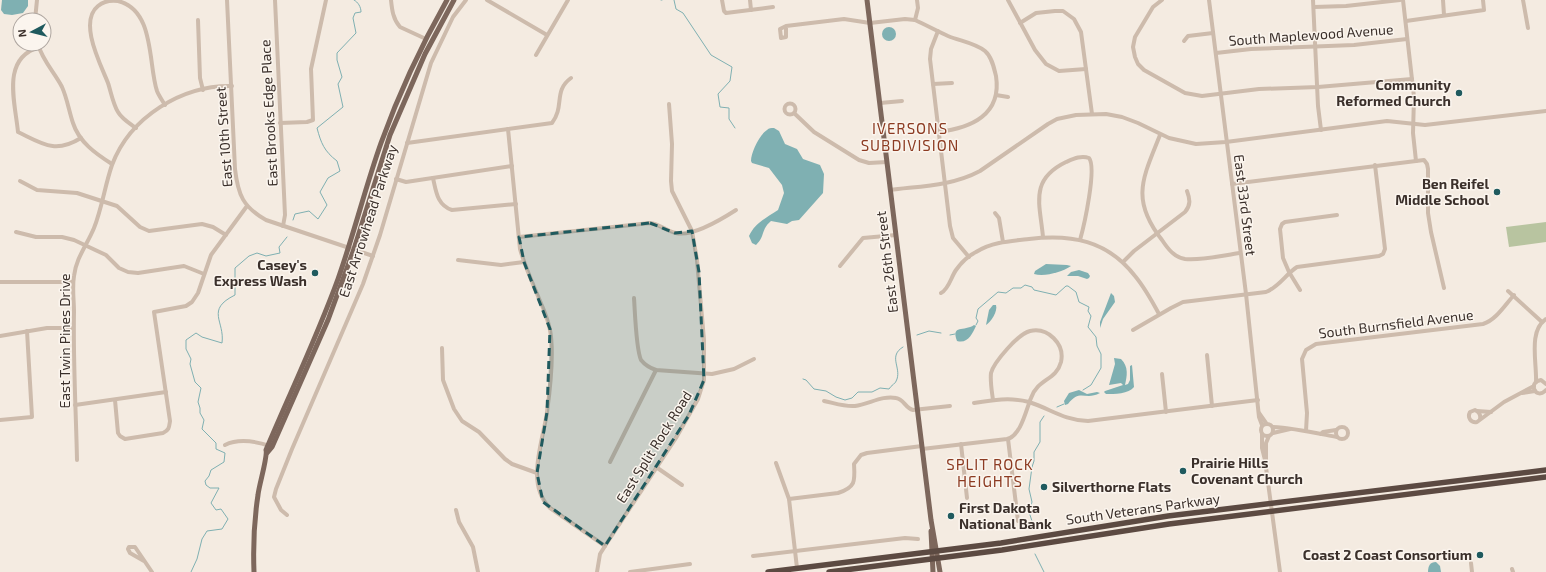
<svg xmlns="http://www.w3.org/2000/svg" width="1546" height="572" font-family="'Exo 2',sans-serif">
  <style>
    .green { fill: #b8c4a0 }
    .water { fill: #7fb0b2 }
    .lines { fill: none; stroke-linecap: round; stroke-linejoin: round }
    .stream { stroke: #7fb0b2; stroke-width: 1 }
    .minor { stroke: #cdbbac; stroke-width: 4 }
    .major { stroke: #7d675c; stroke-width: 5 }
    .highway { stroke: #5c4a42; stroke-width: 5.5 }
    .marked { fill: #1f5a5e; fill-opacity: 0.2; stroke: #1f5a5e; stroke-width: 3; stroke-dasharray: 8 5; stroke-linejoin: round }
    .poi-dot { fill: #1f5a5e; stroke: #fbf5ee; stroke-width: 1.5 }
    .labels { text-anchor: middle; stroke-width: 3; stroke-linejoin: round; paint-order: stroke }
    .street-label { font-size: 14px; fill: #3b302b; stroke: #fbf5ee }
    .poi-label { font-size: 14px; font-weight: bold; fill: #3b302b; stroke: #fbf5ee; text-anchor: end }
    .neighbourhood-label { font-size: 15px; letter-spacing: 1px; fill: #8c3b22; stroke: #fbf5ee }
  </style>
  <rect width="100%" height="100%" fill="#f4ebe1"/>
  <polygon class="green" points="1546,222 1546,242 1509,247 1506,227"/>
  <g class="water">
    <polygon points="2,0 28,0 28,6 23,13 12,15 4,14 1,10"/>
    <circle cx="889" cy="34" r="7"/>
    <path d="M774 128 779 131 785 144 797 149 803 159 820 165 824 174 823 193 799 220 792 221 787 224 771 221C761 229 765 237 756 245L752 243 749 236C755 223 766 218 778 210L784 193 782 185 769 168 752 163 751 161C751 153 759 135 767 130 769 128 771 128 774 128Z"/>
    <path d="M1046 264 1067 265 1071 266C1062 272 1045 277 1034 274L1035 271Z"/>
    <polygon points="1079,270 1088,273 1090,276 1089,278 1087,279 1078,276 1067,276 1071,272"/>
    <polygon points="1111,293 1114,296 1115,302 1103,319 1100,328 1100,322"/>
    <path d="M993 305H996C998 311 991 322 986 325L989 310Z"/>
    <path d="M974 325 976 326C972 334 968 344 957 341 951 324 964 332 974 325Z"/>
    <path d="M1114 358 1121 359C1129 367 1127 376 1125 385L1128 384 1130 380V366L1132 365 1134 387C1129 394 1114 394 1106 394L1104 392 1105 391 1123 385 1121 383 1109 385 1115 364Z"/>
    <path d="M1079 390 1087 394 1097 392 1100 393C1085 401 1080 388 1068 404L1065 405 1064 401 1069 393Z"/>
    <path d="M1436 562 1440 566 1441 572H1428C1428 566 1430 562 1436 562Z"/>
  </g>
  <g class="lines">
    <g class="stream">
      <polyline points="661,0 662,0"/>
      <polyline points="674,0 676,9 683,13 711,55 732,67 730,81 718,94 720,107 729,108 729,119 735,128"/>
      <path d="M293 220 295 214 309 211 318 219 327 205 320 192 328 178 340 171 337 161C324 151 321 143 317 128L343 107 338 84 342 77 337 60V53L356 33 353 18 355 13 361 12C361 7 358 2 354 0"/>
      <polyline points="976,325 978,321 976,318 978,309 998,292 1006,293 1013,288 1021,288 1025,285 1032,287 1034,290 1056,295 1066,286 1068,286 1076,292 1079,302 1089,307 1088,311 1091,316 1088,327 1096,337 1097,346 1101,354 1101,368 1091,385 1083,390"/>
      <polyline points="917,335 929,331 941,333"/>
      <polyline points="950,335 955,334"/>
      <path d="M803 379 806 380 814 389 826 391 836 397 845 400 852 398 858 392H872L880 388 889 389C891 385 896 384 897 379 901 367 888 356 903 347"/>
      <polyline points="1057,407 1064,404"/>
      <polyline points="1032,528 1032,521 1029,512 1032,502 1029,489 1032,467 1034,461 1034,452 1040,442 1040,422 1044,416"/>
      <polyline points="1035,554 1044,572"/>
      <path d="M191 572 197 559 202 539 207 531 222 529 228 519 221 509 216 510 211 503 219 488H210L206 485 205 481 209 476 211 470 224 462 225 453 216 449V443L202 429 204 420 200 413V408L198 402 201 388 195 382 190 364 191 359 186 349V340L196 333 202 337 222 343C225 321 205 310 235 295V268L249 256 257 253 266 256 280 253 279 247 287 237"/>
    </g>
    <g class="minor">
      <path d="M227 0 235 169C238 195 243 207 266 220L373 256"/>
      <polyline points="275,0 285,215 283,226"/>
      <path d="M391 0C392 10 393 19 400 27L426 39"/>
      <polyline points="487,0 547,35"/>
      <polyline points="722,0 724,11 726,13 773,7"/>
      <polyline points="750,0 751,10"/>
      <polyline points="1008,0 1035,50 1046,64 1059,71 1086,69"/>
      <polyline points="1162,0 1153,7 1135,37 1133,47 1135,57 1138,64 1144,70 1185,93 1202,96 1259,89 1318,87 1412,79"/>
      <polyline points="1209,0 1246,294 1259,417 1262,425"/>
      <polyline points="1313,0 1318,106 1321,130"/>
      <polyline points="1403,0 1414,97 1413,133 1416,161"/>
      <polyline points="1443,0 1444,15"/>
      <polyline points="1523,0 1528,28"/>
      <polyline points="1314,7 1346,6 1400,0"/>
      <polyline points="35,20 37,0"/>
      <polyline points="198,20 200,78 203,90"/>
      <polyline points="915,20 918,8 917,0"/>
      <polyline points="1406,21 1484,10 1483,0"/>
      <polyline points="1020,23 1036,13 1055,11 1063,11 1074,19 1081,32 1092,114"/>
      <path d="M786 26V37L781 38 780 29 786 26 844 19 870 23 905 19 915 20C926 25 937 31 948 36 960 41 975 43 985 51 992 57 994 68 996 76 1002 115 971 128 938 132"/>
      <polyline points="938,31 931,49 930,59 950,226 953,238 969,257"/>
      <polyline points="1184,41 1188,36 1213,33"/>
      <path d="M38 44C42 60 55 73 62 87 67 98 69 111 73 123 79 142 96 154 112 164"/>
      <path d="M39 47C1 59 15 101 18 132 43 144 55 154 81 138"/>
      <polyline points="1216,53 1251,49 1354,45 1407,39"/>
      <polyline points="536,55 568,0"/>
      <polyline points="933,84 952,83"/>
      <polyline points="996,95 1008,97"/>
      <polyline points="880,103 902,101"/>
      <circle cx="790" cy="109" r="5.5"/>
      <polyline points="794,113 814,132 859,160 869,163 887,162"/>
      <polyline points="280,123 307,122 313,120 311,69 326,0"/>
      <path d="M136 128C129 123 122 119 118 112 113 104 111 92 108 83 101 65 78 22 98 6 104 1 111 0 118 1 155 10 148 64 157 91 159 96 162 100 165 105"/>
      <path d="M508 129 520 249C525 267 533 284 540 301 544 310 548 320 550 330 554 351 550 390 547 412 543 442 525 484 550 508L605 546"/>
      <path d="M1160 135C1143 178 1130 199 1162 240 1168 249 1174 257 1185 259 1200 261 1225 255 1240 253"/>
      <path d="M407 143 552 123C565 106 553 91 571 78"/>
      <path d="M433 178C436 191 437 205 452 210L516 204"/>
      <polyline points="396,179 406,182 512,166"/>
      <polyline points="20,181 37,190 77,193 117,206 140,227 149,231 202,224 213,227 226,235"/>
      <polyline points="1232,184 1424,160 1427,164 1428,169 1428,213 1431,232 1444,288"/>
      <path d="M890 190C921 186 952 186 980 171L1048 124 1057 119 1076 115 1106 114 1122 117 1138 123 1169 138 1196 144 1226 142 1387 121 1425 125 1546 111"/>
      <polyline points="995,213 999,218 1003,242"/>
      <polyline points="16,232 36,237 62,237 74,240 106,255 119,268 128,272 138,273 184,266 204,274"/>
      <path d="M519 237 650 223C660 224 666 231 676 233 692 237 722 219 736 210"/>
      <path d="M1043 237C1040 204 1029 180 1066 162 1073 159 1081 155 1089 158 1097 168 1084 226 1080 240"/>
      <polyline points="458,260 501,265 524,262"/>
      <path d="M1123 262 1134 251 1185 212C1191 205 1190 199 1187 191"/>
      <polyline points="840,266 863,238 896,235"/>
      <polyline points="0,282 73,282"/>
      <polyline points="1300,290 1289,272 1283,258 1280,229 1282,224 1285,222 1337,215"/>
      <polyline points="1508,291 1542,322"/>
      <path d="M941 293C949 289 951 277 956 270 961 263 968 256 976 252 992 242 1010 241 1029 239 1071 234 1107 240 1135 276 1145 288 1152 301 1159 314"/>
      <path d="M634 298C635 312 636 349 641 360 645 365 650 368 656 370L712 374 734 369 754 359"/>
      <path d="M1133 330 1171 308 1183 302 1266 292C1279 287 1286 274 1297 267L1379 256 1383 254 1385 249 1375 165"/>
      <polyline points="0,336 47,328 73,328"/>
      <polyline points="442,348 443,380 454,409 462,421 479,432 505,459 512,464 537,473"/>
      <polyline points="1207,355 1212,406"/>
      <polyline points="1162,374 1166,412"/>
      <path d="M1536 382C1537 363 1528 331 1546 319"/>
      <path d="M1546 384 1541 380C1527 382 1536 401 1546 390"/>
      <polyline points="1522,393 1535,391"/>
      <path d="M115 400 118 433 120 436 125 439 163 433C169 430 169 428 170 421L154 312 186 306 192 302 198 293 211 255 247 206"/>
      <path d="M824 401C834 403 845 407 855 406 869 404 883 395 896 398 904 399 905 408 913 410L950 406"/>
      <path d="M974 403C992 400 1011 397 1029 402 1051 409 1063 420 1088 421L1258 400"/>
      <polyline points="75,405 166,392"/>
      <polyline points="1477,411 1491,412"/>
      <polyline points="1259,413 1266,423"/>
      <path d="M1480 419C1481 415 1479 412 1475 410L1470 412C1467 418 1471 423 1477 422L1504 402 1534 386"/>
      <polyline points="0,420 32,417 27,331"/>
      <circle cx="1267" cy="430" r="6"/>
      <circle cx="1342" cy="433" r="6"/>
      <path d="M1273 427C1294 428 1316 433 1337 437"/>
      <path d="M1306 431 1307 413 1302 359 1306 350 1316 344 1483 324C1496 320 1505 305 1514 295"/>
      <polyline points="1273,433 1290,429"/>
      <polyline points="1262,434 1262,448 1265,460 1280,572"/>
      <polyline points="1321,434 1323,432 1336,430"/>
      <polyline points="1008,439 1018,521"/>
      <polyline points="961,444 967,498"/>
      <path d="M225 445C239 438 255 441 270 446"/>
      <path d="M922 449 1007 439C1021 436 1026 410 1031 398 1038 378 1056 381 1061 362 1065 344 1048 327 1030 331 1018 334 994 362 991 373 990 382 992 392 993 400"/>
      <path d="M77 460C76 411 73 361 74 312 74 300 72 288 74 276 76 258 87 245 94 228 102 208 105 185 112 165 130 117 182 85 232 86"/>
      <polyline points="1266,460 1266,443 1269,436"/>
      <polyline points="610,462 656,370"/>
      <polyline points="776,463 789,499 797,568"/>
      <polyline points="656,467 682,485"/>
      <path d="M789 499 838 493C856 487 855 481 854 464L861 455 867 453 922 446"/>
      <polyline points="456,510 459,522 473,547 478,572"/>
      <polyline points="287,515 281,510 274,497 276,489 292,449 363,284 380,235 431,63 453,17 466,0"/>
      <polyline points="753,556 905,538 918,539"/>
      <polyline points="144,561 130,553 128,549 129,547 135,547 152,572"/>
      <polyline points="1471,563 1472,572"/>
      <polyline points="1512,569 1513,572"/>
      <polyline points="597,572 600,554 605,546 676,438 698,399 704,380 704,340 697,260 692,231 672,191 671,181 672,144 669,104"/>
      <polyline points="630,572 690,564"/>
    </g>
    <g class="major">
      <polyline points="867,0 931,520 940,572"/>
      <polyline points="267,453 272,447 328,320 354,249 390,135 425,54 454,0"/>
      <polyline points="931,531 933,572"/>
      <path d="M254 572C253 546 254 521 258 495 259 485 268 456 266 450 290 393 317 337 338 279 354 234 365 188 381 143 399 93 421 46 447 0"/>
    </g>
    <g class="highway">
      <polyline points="768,572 1001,543 1168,516 1546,470"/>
      <polyline points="829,572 1002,550 1169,524 1546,477"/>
    </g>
  </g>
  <path class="marked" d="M650 223 675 233 692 231 699 272 704 380 689 415 605 546 543 502 537 473 547 412 550 329 524 262 519 237Z"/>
  <g class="poi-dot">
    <circle cx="1459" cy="93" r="4"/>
    <circle cx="1497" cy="192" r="4"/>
    <circle cx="315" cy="273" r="4"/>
    <circle cx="1183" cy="471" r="4"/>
    <circle cx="1044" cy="487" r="4"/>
    <circle cx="951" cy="516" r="4"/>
    <circle cx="1480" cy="555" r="4"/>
  </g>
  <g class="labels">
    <g class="street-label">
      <text transform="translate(1311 35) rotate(-4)" y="5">South Maplewood Avenue</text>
      <text transform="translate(269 113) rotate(-93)" y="5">East Brooks Edge Place</text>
      <text transform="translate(224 137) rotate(-94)" y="5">East 10th Street</text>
      <text transform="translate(1245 205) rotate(83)" y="5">East 33rd Street</text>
      <text transform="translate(368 221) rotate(-72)" y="5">East Arrowhead Parkway</text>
      <text transform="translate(887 262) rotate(-97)" y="5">East 26th Street</text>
      <text transform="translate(1396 324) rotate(-7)" y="5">South Burnsfield Avenue</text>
      <text transform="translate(65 341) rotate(-90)" y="5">East Twin Pines Drive</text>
      <text transform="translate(654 447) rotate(-58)" y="5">East Split Rock Road</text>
      <text transform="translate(1143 509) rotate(-8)" y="5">South Veterans Parkway</text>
    </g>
    <g class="poi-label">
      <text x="1451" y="90">Community<tspan x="1451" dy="16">Reformed Church</tspan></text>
      <text x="1489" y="189">Ben Reifel<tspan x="1489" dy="16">Middle School</tspan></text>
      <text x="307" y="270">Casey's<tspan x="307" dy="16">Express Wash</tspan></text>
      <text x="1191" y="468" text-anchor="start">Prairie Hills<tspan x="1191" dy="16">Covenant Church</tspan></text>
      <text x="1052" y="492" text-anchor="start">Silverthorne Flats</text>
      <text x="959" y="513" text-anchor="start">First Dakota<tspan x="959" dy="16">National Bank</tspan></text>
      <text x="1472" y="560">Coast 2 Coast Consortium</text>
    </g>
    <g class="neighbourhood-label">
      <text x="910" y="134">IVERSONS<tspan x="910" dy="17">SUBDIVISION</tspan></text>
      <text x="990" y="470">SPLIT ROCK<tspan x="990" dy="17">HEIGHTS</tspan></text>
    </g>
  </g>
  <g transform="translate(32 32) rotate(263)"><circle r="19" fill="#fbf5ee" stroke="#aea6a0"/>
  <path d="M0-3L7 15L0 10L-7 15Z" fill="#1f5a5e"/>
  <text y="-6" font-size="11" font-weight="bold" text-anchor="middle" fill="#3b302b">N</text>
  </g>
</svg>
